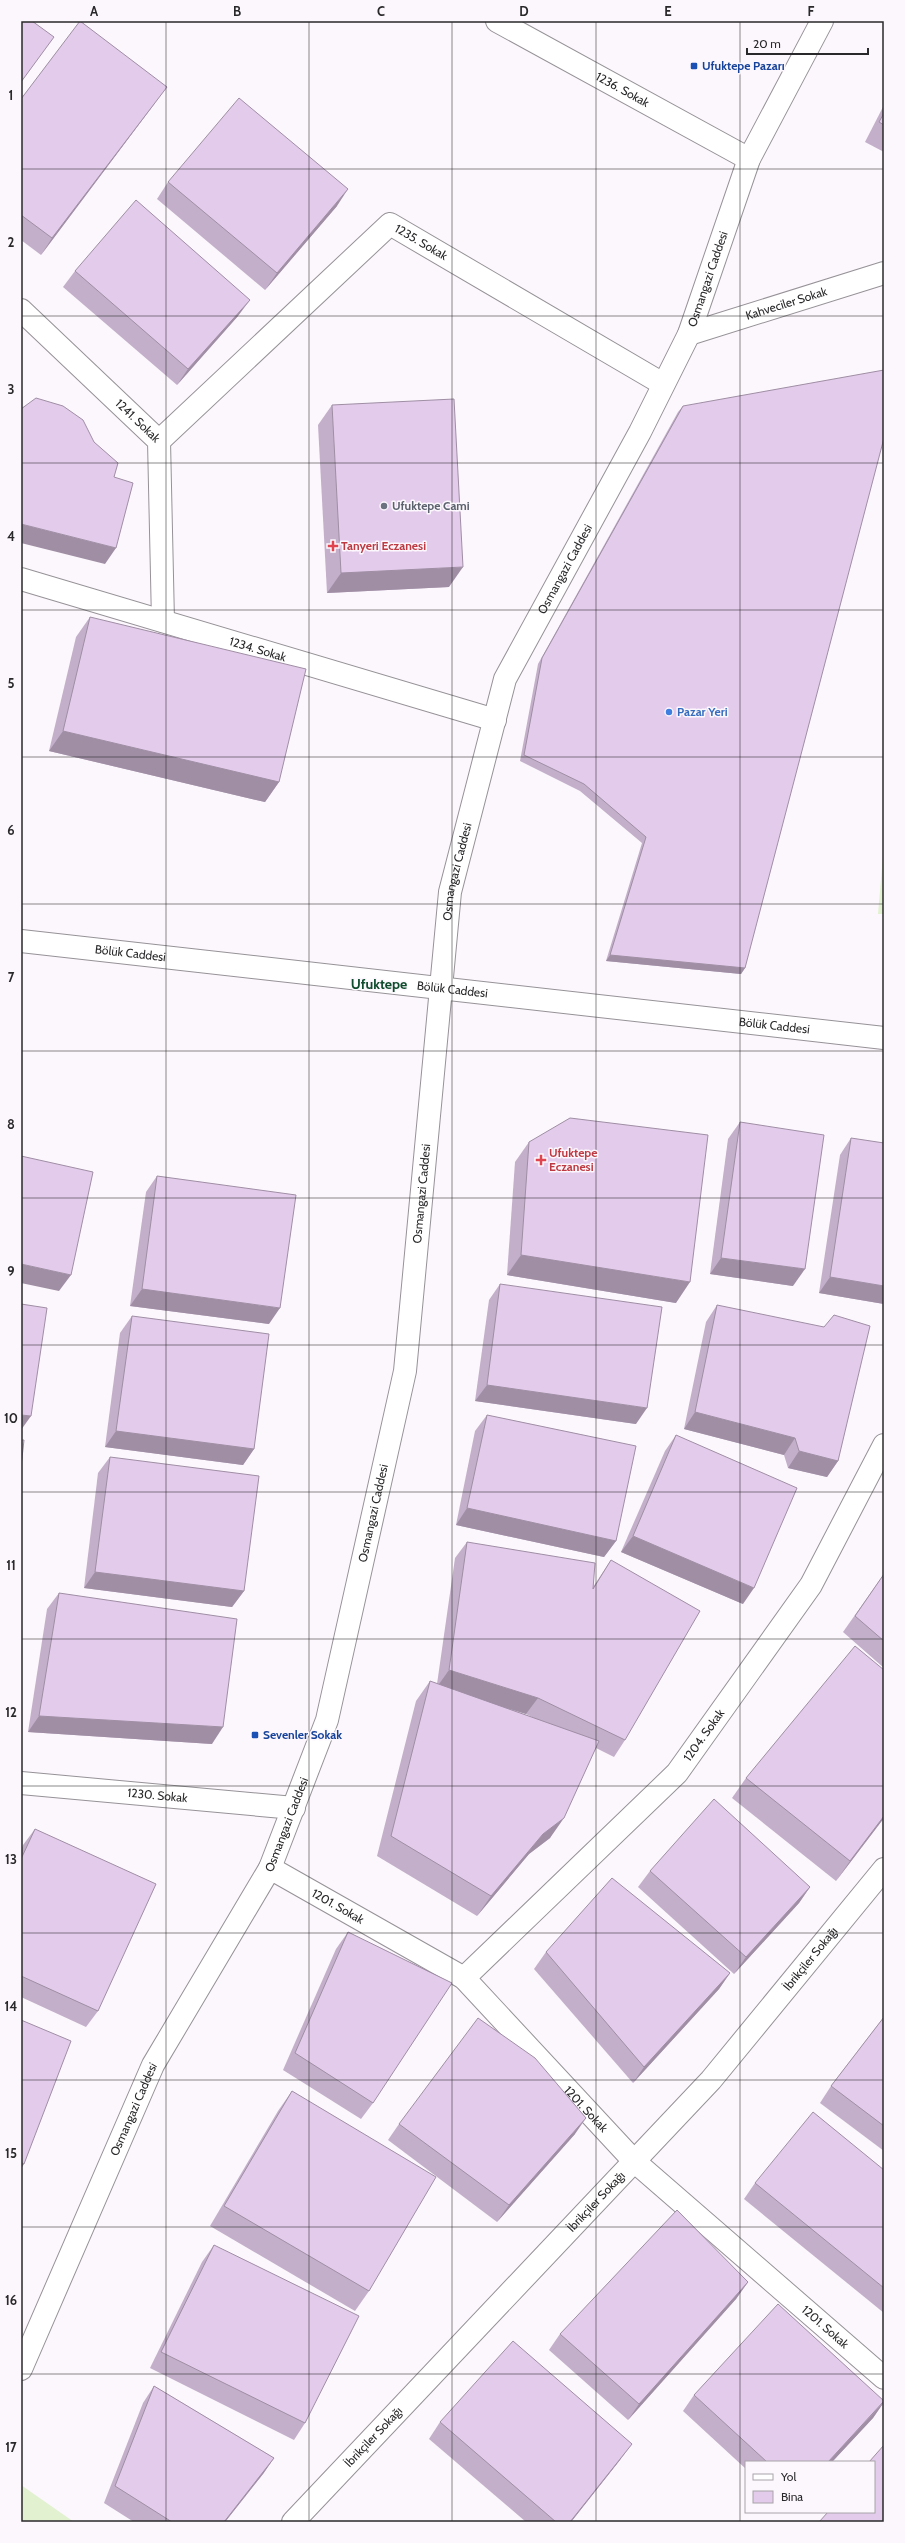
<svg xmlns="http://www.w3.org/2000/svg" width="905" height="2543" font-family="Cabin,sans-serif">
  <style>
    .green { fill: #e2f1d0 }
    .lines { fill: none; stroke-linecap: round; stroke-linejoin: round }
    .minor-casing { stroke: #969297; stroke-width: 24 }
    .major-casing { stroke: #969297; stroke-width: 24 }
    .minor { stroke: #fff; stroke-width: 22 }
    .major { stroke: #fff; stroke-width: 22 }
    .wall { fill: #c3afca; fill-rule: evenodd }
    .shaded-wall { fill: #9f8ea4 }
    .building { fill: #e3cbeb; stroke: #9f8ea4 }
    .grid { fill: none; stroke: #29282a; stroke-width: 1; stroke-opacity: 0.55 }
    .transit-dot { fill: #1a4fb4; stroke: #fcf7fd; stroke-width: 1.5 }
    .worship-dot { fill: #6b7280; stroke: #fcf7fd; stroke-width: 1.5 }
    .health-dot { fill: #e0444e; stroke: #fcf7fd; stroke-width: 1.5 }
    .shop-dot { fill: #3f7fe0; stroke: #fcf7fd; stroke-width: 1.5 }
    .labels { text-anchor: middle; stroke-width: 3; stroke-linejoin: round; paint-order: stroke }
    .transit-label { font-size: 12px; font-weight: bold; fill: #164399; stroke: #fcf7fd; text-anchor: start }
    .street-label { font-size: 12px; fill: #29282a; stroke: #fcf7fd }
    .worship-label { font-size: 12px; font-weight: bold; fill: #5b616d; stroke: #fcf7fd; text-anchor: start }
    .health-label { font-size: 12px; font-weight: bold; fill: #be3a42; stroke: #fcf7fd; text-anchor: start }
    .shop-label { font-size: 12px; font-weight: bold; fill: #366cbe; stroke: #fcf7fd; text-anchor: start }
    .quarter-label { font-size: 14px; font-weight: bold; fill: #0f4b2d; stroke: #fcf7fd }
    .neatline { fill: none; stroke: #29282a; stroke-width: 1.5 }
    .grid-label { font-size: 13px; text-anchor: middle; font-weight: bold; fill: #29282a }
  </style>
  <rect width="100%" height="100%" fill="#fcf7fd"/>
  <g class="green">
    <polygon points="884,844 884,914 878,914"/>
    <polygon points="21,2485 74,2522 21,2522"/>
  </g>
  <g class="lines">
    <defs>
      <g id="minor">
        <path id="s1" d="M497 21 749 159"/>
        <path id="s2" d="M21 310 159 441 163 621"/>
        <path id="s3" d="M689 334 884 273"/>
        <path id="s4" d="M159 441 390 224 663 384"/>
        <path id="s5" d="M21 579 495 720"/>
        <path id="s6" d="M21 941 884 1038"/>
        <path id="s7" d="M21 1783 294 1808"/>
        <path id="s8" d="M270 1868 464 1978 634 2161 884 2378"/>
        <path id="s9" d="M464 1978 677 1773 811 1585 884 1445"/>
        <path id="s10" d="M293 2522 711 2080 884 1869"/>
      </g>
      <g id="major">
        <path id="s11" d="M21 2369 153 2065 270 1868 327 1720 405 1371 450 892 505 679 640 432 689 334 749 159 822 21"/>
      </g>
    </defs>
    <use href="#minor" class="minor-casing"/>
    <use href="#major" class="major-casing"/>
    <use href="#minor" class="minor"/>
    <use href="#major" class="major"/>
  </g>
  <g class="wall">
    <polygon points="21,99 155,103 41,255 21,240"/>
    <polygon points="884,105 884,152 865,142"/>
    <polygon points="168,182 337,206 265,290 157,199"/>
    <polygon points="75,271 238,316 177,385 63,287"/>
    <polygon points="332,405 449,587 327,593 318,425"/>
    <polygon points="683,406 745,968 741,974 606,961 642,843 580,791 520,761 538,664 678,412"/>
    <polygon points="90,617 279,782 265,802 49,751 76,637"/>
    <polygon points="740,1122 793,1286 710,1274 728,1139"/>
    <polygon points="851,1138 884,1304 819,1293 840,1155"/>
    <polygon points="529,1142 676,1303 507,1275 515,1162"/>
    <polygon points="157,1176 269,1324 130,1306 146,1192"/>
    <polygon points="500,1284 636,1424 475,1401 489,1300"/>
    <polygon points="717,1305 838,1461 827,1477 788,1468 784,1455 684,1429 706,1322"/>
    <polygon points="132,1316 254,1449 243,1465 105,1447 120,1333"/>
    <polygon points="487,1415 616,1541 604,1557 456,1525 475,1431"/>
    <polygon points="676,1435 743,1604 621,1552 665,1451"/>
    <polygon points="110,1457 244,1591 232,1607 84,1588 98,1473"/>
    <path d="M467 1542 593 1587 611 1560 625 1740 614 1757 596 1748 550 1838 529 1854 477 1916 377 1856 416 1701 430 1681 437 1684 455 1558ZM501 1706 526 1714 534 1718Z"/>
    <polygon points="884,1574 884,1668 843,1632"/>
    <polygon points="59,1593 212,1744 28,1732 47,1609"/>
    <polygon points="884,1670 884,1818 836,1881 732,1798 746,1778"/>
    <polygon points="35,1829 98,2011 86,2027 21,1997 21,1850 23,1845"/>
    <polygon points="650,1871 810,1887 799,1903 734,1974 638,1887"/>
    <polygon points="348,1932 373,2103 361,2119 283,2070 336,1949"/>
    <polygon points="546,1952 730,1973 719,1989 633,2083 534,1969"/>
    <polygon points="884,2017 884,2151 820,2103 831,2086"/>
    <polygon points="292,2091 369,2291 355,2311 210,2226 278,2111"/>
    <polygon points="399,2124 575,2134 497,2222 388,2140"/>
    <polygon points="884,2170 884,2313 744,2199 755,2183"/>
    <polygon points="214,2245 305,2423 294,2440 150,2368 202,2262"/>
    <polygon points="748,2282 736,2299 628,2420 549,2350 560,2334"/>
    <polygon points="154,2386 274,2458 263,2474 225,2522 134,2522 104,2503 143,2403"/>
    <polygon points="694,2395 884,2402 873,2418 832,2462 746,2462 746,2469 683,2411"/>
    <polygon points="440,2422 620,2460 571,2522 526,2522 429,2439"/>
  </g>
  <g class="shaded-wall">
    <polygon points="167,87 41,255 52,238"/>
    <polygon points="348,189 337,206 265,290 277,273"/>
    <polygon points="250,300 238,316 177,385 188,369"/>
    <polygon points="21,524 116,548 105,564 21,543"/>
    <polygon points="463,567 449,587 327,593 341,573"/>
    <polygon points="63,731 279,782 265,802 49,751"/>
    <polygon points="610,955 745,968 741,974 606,961"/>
    <polygon points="521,1255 690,1282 676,1303 507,1275"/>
    <polygon points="721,1258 805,1269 793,1286 710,1274"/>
    <polygon points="21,1264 71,1275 59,1291 21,1283"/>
    <polygon points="830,1277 884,1286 884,1304 819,1293"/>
    <polygon points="142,1289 280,1308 269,1324 130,1306"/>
    <polygon points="487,1385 647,1408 636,1424 475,1401"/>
    <polygon points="695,1412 795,1438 784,1455 684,1429"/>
    <polygon points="21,1415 31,1416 21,1430"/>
    <polygon points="116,1431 254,1449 243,1465 105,1447"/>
    <polygon points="799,1451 838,1461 827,1477 788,1468"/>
    <polygon points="467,1508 616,1541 604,1557 456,1525"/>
    <polygon points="633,1536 754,1588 743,1604 621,1552"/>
    <polygon points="95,1572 244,1591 232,1607 84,1588"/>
    <polygon points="449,1670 538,1698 526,1714 437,1687"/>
    <polygon points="39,1716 223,1727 212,1744 28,1732"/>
    <polygon points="884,1816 884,1818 836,1881 850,1861"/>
    <polygon points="564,1818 550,1838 529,1854 477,1916 491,1896 543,1834"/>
    <polygon points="810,1887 799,1903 734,1974 746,1957"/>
    <polygon points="730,1973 719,1989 633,2083 644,2067"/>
    <polygon points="586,2118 575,2134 497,2222 509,2205"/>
    <polygon points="21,2162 24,2164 21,2169"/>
    <polygon points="748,2282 736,2299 628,2420 639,2404"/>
    <polygon points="884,2402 873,2418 832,2462 828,2462"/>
    <polygon points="632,2444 620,2460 571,2522 570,2522"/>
    <polygon points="274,2458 263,2474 225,2522 224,2522"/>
  </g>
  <g class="building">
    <polygon points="21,21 32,21 54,37 21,82"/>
    <polygon points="80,21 167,87 52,238 21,215 21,99"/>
    <polygon points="239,98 348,189 277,273 168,182"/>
    <polygon points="884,113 884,125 879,122"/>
    <polygon points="136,200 250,300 188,369 75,271"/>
    <polygon points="884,370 884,438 745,968 610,955 646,837 584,784 524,755 542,658 683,406"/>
    <polygon points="36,398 63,406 83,420 94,442 118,463 114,477 133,483 116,548 21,524 21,409"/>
    <polygon points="454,399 463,567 341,573 332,405"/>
    <polygon points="90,617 306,669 279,782 63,731"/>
    <polygon points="570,1118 708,1135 690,1282 521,1255 529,1142"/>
    <polygon points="740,1122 824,1135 805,1269 721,1258"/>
    <polygon points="851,1138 884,1143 884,1286 830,1277"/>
    <polygon points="21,1156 93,1172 71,1275 21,1264"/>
    <polygon points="157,1176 296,1195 280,1308 142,1289"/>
    <polygon points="500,1284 662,1307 647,1408 487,1385"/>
    <polygon points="21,1304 47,1308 31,1416 21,1415"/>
    <polygon points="717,1305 824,1327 834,1315 870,1326 838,1461 799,1451 795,1438 695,1412"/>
    <polygon points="132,1316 269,1334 254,1449 116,1431"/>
    <polygon points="487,1415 636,1446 616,1541 467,1508"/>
    <polygon points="676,1435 797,1488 754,1588 633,1536"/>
    <polygon points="21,1440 24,1440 21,1467"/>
    <polygon points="110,1457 259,1476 244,1591 95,1572"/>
    <polygon points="467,1542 595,1563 593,1589 611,1560 700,1611 625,1740 538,1698 449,1670"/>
    <polygon points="884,1574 884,1641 855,1616"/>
    <polygon points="59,1593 237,1619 223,1727 39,1716"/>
    <polygon points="855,1646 884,1670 884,1816 850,1861 746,1778"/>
    <polygon points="430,1681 599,1741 564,1818 543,1834 491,1896 391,1836"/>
    <polygon points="714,1799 810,1887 746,1957 650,1871"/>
    <polygon points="35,1829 156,1884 98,2011 21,1976 21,1859"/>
    <polygon points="612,1878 730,1973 644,2067 546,1952"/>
    <polygon points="348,1932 452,1983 373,2103 295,2053"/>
    <polygon points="884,2017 884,2126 831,2086"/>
    <polygon points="478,2018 535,2058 586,2118 509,2205 399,2124"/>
    <polygon points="21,2020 71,2041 24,2164 21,2162"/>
    <polygon points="292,2091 436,2177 369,2291 224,2206"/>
    <polygon points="813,2112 884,2170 884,2288 755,2183"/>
    <polygon points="677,2210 748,2282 639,2404 560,2334"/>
    <polygon points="214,2245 359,2316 305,2423 161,2352"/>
    <polygon points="778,2304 884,2401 828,2462 767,2462 694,2395"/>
    <polygon points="513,2341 632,2444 570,2522 556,2522 440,2422"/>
    <polygon points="154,2386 274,2458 224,2522 172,2522 115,2486"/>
    <polygon points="884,2445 884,2522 819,2522 828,2512 874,2512 874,2462 869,2462"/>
  </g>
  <path class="grid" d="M166 21V2522M309 21V2522M452 21V2522M596 21V2522M740 21V2522M21 169H884M21 316H884M21 463H884M21 610H884M21 757H884M21 904H884M21 1051H884M21 1198H884M21 1345H884M21 1492H884M21 1639H884M21 1786H884M21 1933H884M21 2080H884M21 2227H884M21 2374H884"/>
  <g class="transit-dot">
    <rect x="690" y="62" width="8" height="8" rx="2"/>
    <rect x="251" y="1731" width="8" height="8" rx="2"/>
  </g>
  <circle class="worship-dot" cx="384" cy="506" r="4"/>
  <g class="health-dot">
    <path d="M331 540h4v4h4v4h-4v4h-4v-4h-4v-4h4z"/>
    <path d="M539 1154h4v4h4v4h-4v4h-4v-4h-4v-4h4z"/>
  </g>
  <circle class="shop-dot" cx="669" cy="712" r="4"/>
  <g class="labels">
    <g class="transit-label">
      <text x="702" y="70">Ufuktepe Pazarı</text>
      <text x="263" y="1739">Sevenler Sokak</text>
    </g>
    <g class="street-label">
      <text dy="4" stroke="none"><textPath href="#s1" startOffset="143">1236. Sokak</textPath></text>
      <text dy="4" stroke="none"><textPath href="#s4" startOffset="353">1235. Sokak</textPath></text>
      <text dy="4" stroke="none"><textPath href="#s11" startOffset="2227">Osmangazi Caddesi</textPath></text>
      <text dy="4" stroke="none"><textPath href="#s3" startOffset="102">Kahveciler Sokak</textPath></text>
      <text dy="4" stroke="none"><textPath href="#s2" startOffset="161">1241. Sokak</textPath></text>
      <text dy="4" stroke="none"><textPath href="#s11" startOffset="1903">Osmangazi Caddesi</textPath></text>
      <text dy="4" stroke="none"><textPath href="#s5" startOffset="247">1234. Sokak</textPath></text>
      <text dy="4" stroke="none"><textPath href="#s11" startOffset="1579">Osmangazi Caddesi</textPath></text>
      <text dy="4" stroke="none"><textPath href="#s6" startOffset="110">Bölük Caddesi</textPath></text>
      <text dy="4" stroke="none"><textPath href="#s6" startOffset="434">Bölük Caddesi</textPath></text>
      <text dy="4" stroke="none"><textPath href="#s6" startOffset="758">Bölük Caddesi</textPath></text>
      <text dy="4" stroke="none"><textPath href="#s11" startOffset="1255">Osmangazi Caddesi</textPath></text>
      <text dy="4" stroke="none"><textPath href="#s11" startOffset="931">Osmangazi Caddesi</textPath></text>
      <text dy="4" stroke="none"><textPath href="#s9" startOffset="342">1204. Sokak</textPath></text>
      <text dy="4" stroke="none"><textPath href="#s7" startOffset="137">1230. Sokak</textPath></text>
      <text dy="4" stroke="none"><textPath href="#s11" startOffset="607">Osmangazi Caddesi</textPath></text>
      <text dy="4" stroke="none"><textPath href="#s8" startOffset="78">1201. Sokak</textPath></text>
      <text dy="4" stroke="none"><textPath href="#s10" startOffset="765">İbrikçiler Sokağı</textPath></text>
      <text dy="4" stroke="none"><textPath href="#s8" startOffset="402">1201. Sokak</textPath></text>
      <text dy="4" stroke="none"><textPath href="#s11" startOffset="283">Osmangazi Caddesi</textPath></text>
      <text dy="4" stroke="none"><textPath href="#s10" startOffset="441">İbrikçiler Sokağı</textPath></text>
      <text dy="4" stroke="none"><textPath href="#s8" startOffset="726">1201. Sokak</textPath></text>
      <text dy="4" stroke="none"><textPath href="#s10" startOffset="117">İbrikçiler Sokağı</textPath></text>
    </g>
    <g class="worship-label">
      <text x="392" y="510">Ufuktepe Cami</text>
    </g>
    <g class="health-label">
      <text x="341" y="550">Tanyeri Eczanesi</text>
      <text x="549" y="1157">Ufuktepe<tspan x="549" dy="14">Eczanesi</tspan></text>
    </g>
    <g class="shop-label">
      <text x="677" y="716">Pazar Yeri</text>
    </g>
    <g class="quarter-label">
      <text x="379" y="989">Ufuktepe</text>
    </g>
  </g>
  <rect width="905" height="2543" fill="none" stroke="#fcf7fd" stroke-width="44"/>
  <rect x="745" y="2461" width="130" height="52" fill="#fcf7fd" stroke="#a8a4a9"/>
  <rect x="753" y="2474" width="20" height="6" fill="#ffffff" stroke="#a8a4a9"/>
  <text x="781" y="2481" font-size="12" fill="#29282a">Yol</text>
  <rect x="753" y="2491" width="20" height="12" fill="#e3cbeb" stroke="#a8a4a9"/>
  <text x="781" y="2501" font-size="12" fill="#29282a">Bina</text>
  <path d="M747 48v6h121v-6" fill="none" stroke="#29282a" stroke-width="2"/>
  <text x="753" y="48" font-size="12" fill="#29282a" stroke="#fcf7fd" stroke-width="3" paint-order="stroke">20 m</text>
  <rect x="22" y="22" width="861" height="2499" class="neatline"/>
  <g class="grid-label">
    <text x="94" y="16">A</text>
    <text x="237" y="16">B</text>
    <text x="381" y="16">C</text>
    <text x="524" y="16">D</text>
    <text x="668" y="16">E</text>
    <text x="811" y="16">F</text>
    <text x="11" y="100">1</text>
    <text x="11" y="247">2</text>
    <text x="11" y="394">3</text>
    <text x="11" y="541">4</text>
    <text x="11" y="688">5</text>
    <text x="11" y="835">6</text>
    <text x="11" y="982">7</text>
    <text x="11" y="1129">8</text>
    <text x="11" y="1276">9</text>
    <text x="11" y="1423">10</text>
    <text x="11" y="1570">11</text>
    <text x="11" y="1717">12</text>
    <text x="11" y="1864">13</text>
    <text x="11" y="2011">14</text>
    <text x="11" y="2158">15</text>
    <text x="11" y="2305">16</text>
    <text x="11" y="2452">17</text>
  </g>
</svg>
